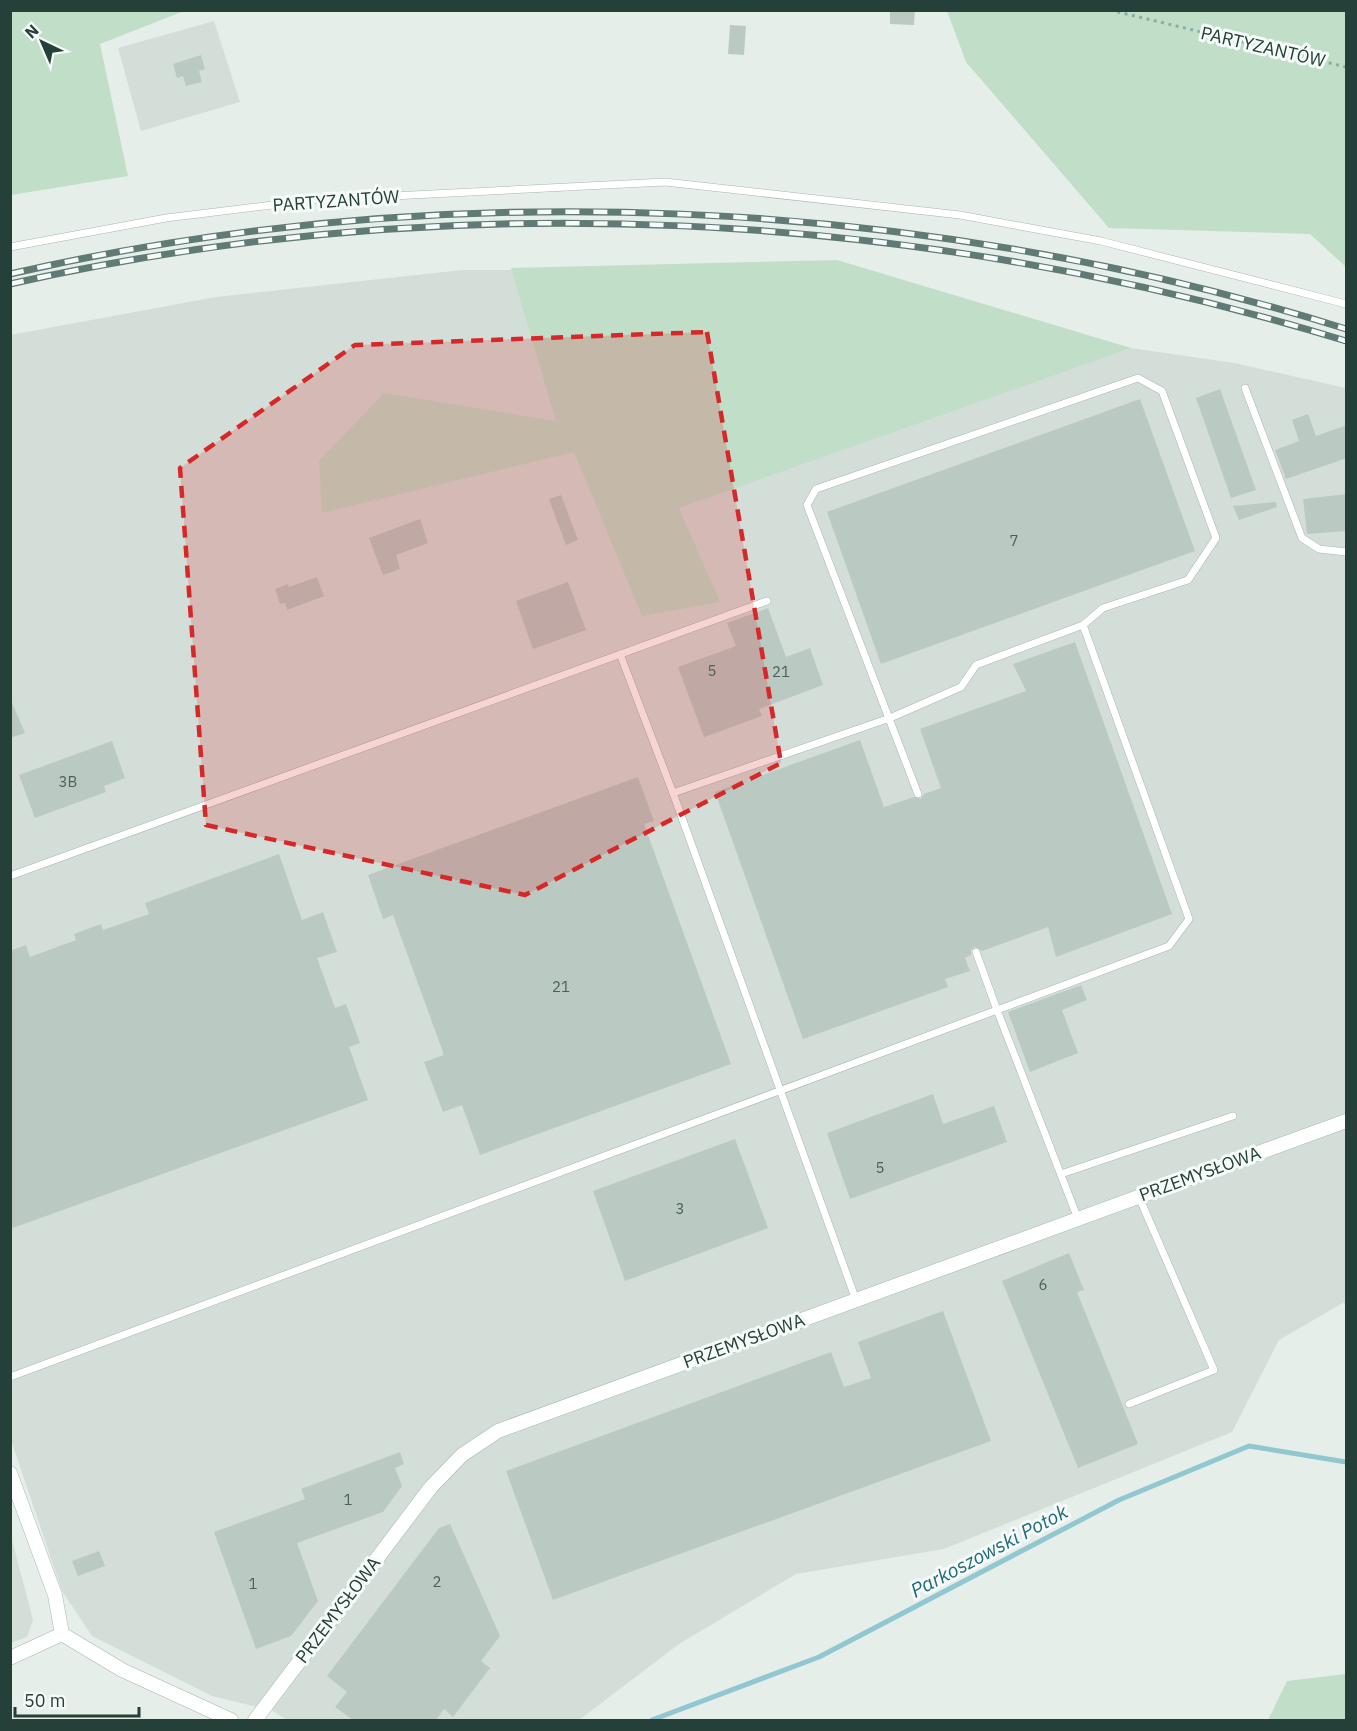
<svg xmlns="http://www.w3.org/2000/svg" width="1357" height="1731" font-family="'IBM Plex Sans',sans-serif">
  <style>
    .built { fill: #d4ded9 }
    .green { fill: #c0dec8 }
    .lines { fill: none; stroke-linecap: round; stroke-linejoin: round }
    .stream { stroke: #91c7d0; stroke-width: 5 }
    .building { fill: #bbc9c3 }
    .lane-casing { stroke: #a8b6b1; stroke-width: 8 }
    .street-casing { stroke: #a8b6b1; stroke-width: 15 }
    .path { stroke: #87b0a3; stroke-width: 3; stroke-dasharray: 3 4.5; stroke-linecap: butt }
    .lane { stroke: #fff; stroke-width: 7 }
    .street { stroke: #fff; stroke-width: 14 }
    .rail-casing { stroke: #607b73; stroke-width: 7 }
    .rail { stroke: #f6faf8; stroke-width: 4.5; stroke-dasharray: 14; stroke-linecap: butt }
    .marked { fill: #d62828; fill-opacity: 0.2; stroke: #d62828; stroke-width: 4.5; stroke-dasharray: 12 8; stroke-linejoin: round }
    .labels { text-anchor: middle; stroke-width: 6; stroke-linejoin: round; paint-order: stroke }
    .number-label { font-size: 15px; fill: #4a625b }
    .street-label { font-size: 18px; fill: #254038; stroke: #f6faf8 }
    .water-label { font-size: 20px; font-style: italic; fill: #216c7a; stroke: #f6faf8 }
  </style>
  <rect width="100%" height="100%" fill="#e6eeea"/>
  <g class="built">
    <polygon points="214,21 240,102 141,131 118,48"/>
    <polygon points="462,270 745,270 1131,348 1234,363 1346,388 1346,1304 1343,1303 1279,1340 1232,1432 944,1549 796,1574 679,1644 579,1720 287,1720 273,1711 212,1696 92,1636 62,1591 11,1440 10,335 216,297"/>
    <polygon points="11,1536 33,1620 27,1637 11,1643"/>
  </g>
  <g class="green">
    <polygon points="11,10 184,11 100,44 128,176 11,195"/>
    <polygon points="947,11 1346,11 1346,267 1310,234 1109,228 966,62"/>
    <polygon points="837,260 1131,348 679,508 720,602 642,616 574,452 322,513 319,461 384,393 556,421 511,268"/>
    <polygon points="1346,1674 1346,1720 1268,1720 1287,1681"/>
  </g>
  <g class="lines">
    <polyline class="stream" points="652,1720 819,1657 1119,1500 1249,1446 1346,1462"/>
  </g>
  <g class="building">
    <polygon points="890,10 915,10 914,25 890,24"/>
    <polygon points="730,25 746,26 744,55 728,54"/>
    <polygon points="201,55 205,69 199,71 202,82 186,86 183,76 177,78 173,64"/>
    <polygon points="1220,389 1256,490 1231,498 1196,398"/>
    <polygon points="1140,399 1195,551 881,664 827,512"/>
    <polygon points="1308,414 1316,436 1347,425 1347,458 1286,479 1275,450 1299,441 1292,420"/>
    <polygon points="1347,494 1347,531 1307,534 1303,499"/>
    <polygon points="561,495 578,540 566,545 549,499"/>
    <polygon points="1276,502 1277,507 1239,520 1233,506"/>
    <polygon points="420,519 428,543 396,555 400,569 383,575 369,538"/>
    <polygon points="317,577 324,596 287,610 285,603 280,604 275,589 288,584 289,587"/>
    <polygon points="568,582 586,630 533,649 516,601"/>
    <polygon points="768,608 786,657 810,648 823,685 759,709 762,716 704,737 678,667 736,646 727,623"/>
    <polygon points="1075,642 1172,914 1056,957 1048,927 982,951 975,947 971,950 971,955 965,958 970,971 945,979 948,987 803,1039 715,792 860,740 884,807 914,797 921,799 924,794 941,788 920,729 1026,691 1013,664"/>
    <polygon points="10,698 25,733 10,738"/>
    <polygon points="112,741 125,778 104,786 106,792 35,818 19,775"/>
    <polygon points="638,777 654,821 644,824 731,1064 480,1155 462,1105 443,1112 424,1062 444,1055 393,915 383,919 368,875"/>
    <polygon points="279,854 302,920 323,912 337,952 317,958 335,1008 346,1004 360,1043 349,1047 368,1100 10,1229 10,951 26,945 30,957 76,940 74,934 101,924 103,930 149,914 145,903"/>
    <polygon points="1081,985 1087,1000 1062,1010 1078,1053 1030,1072 1008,1012"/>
    <polygon points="933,1094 943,1124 994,1106 1007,1142 850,1199 827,1133"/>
    <polygon points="735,1139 768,1228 625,1281 593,1191"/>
    <polygon points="1069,1253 1084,1290 1077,1292 1138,1444 1078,1468 1002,1281"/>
    <polygon points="943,1311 991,1441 553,1600 506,1471 831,1352 844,1387 871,1378 858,1342"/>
    <polygon points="400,1452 404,1464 395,1468 402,1486 383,1512 297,1543 318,1601 291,1636 256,1649 214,1532 305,1499 301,1489"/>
    <polygon points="450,1524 500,1636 481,1661 490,1668 453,1717 444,1709 436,1720 353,1720 335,1707 347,1692 327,1676 439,1528"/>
    <polygon points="99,1551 105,1566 78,1576 72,1561"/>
  </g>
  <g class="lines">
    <defs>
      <g id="lane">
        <polyline points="10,247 166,218 314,200 665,182 960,215 1101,241 1346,304"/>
        <polyline points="1245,388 1302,538 1319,549 1346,552"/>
        <polyline points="620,654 673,793 856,1300"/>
        <polyline points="673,793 890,718 961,687 976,665 1083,625"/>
        <polyline points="918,794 807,505 816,489 1138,378 1162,391 1216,538 1188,580 1103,608 1083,625 1189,919 1169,946 997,1010 1078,1219"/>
        <polyline points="10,876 767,601"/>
        <polyline points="1061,1174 1233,1116"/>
        <polyline points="10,1377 997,1010 976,952"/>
        <polyline points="1129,1404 1214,1370 1139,1197"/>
      </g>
      <g id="street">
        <polyline points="10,1473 55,1595 62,1634"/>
        <polyline points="62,1634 122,1670 231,1720"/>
        <polyline points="10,1658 62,1634"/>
        <polyline points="255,1720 431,1487 462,1455 498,1431 1346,1121"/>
      </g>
    </defs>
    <use href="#lane" class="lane-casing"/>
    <use href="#street" class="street-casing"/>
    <polyline class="path" points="1110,10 1346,67"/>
    <use href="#lane" class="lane"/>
    <use href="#street" class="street"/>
    <defs>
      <g id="rail">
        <path d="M10 274C445 174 922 196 1346 329"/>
        <path d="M10 284C450 185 917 209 1346 341"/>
      </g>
    </defs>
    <use href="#rail" class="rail-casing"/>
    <use href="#rail" class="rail"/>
  </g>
  <path class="marked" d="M707 332 781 763 525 895 206 825 180 468 355 345Z"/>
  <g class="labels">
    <g class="number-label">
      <text x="1014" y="546">7</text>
      <text x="712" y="676">5</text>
      <text x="781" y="677">21</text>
      <text x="68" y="787">3B</text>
      <text x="561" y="992">21</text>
      <text x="880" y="1173">5</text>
      <text x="680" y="1214">3</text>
      <text x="1043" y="1290">6</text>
      <text x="348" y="1505">1</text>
      <text x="437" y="1587">2</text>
      <text x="253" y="1589">1</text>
    </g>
    <g class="street-label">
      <text transform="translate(1263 47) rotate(13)" y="6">PARTYZANTÓW</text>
      <text transform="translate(336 201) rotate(-4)" y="6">PARTYZANTÓW</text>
      <text transform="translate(1200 1174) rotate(-20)" y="6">PRZEMYSŁOWA</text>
      <text transform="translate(744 1341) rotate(-20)" y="6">PRZEMYSŁOWA</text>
      <text transform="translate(338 1610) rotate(-53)" y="6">PRZEMYSŁOWA</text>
    </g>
    <g class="water-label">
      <text transform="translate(989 1551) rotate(-28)" y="7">Parkoszowski Potok</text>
    </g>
  </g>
  <rect width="1357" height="1731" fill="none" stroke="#254038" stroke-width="24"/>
  <g transform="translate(42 42) rotate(316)" stroke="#f6faf8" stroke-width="4.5" paint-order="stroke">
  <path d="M0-4.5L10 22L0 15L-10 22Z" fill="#254038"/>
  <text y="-9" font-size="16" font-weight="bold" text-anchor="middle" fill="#254038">N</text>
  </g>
  <path d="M15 1707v9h124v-9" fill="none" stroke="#254038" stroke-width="3"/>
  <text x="24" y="1707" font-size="18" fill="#254038" stroke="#f6faf8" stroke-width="4.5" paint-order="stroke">50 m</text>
</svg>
